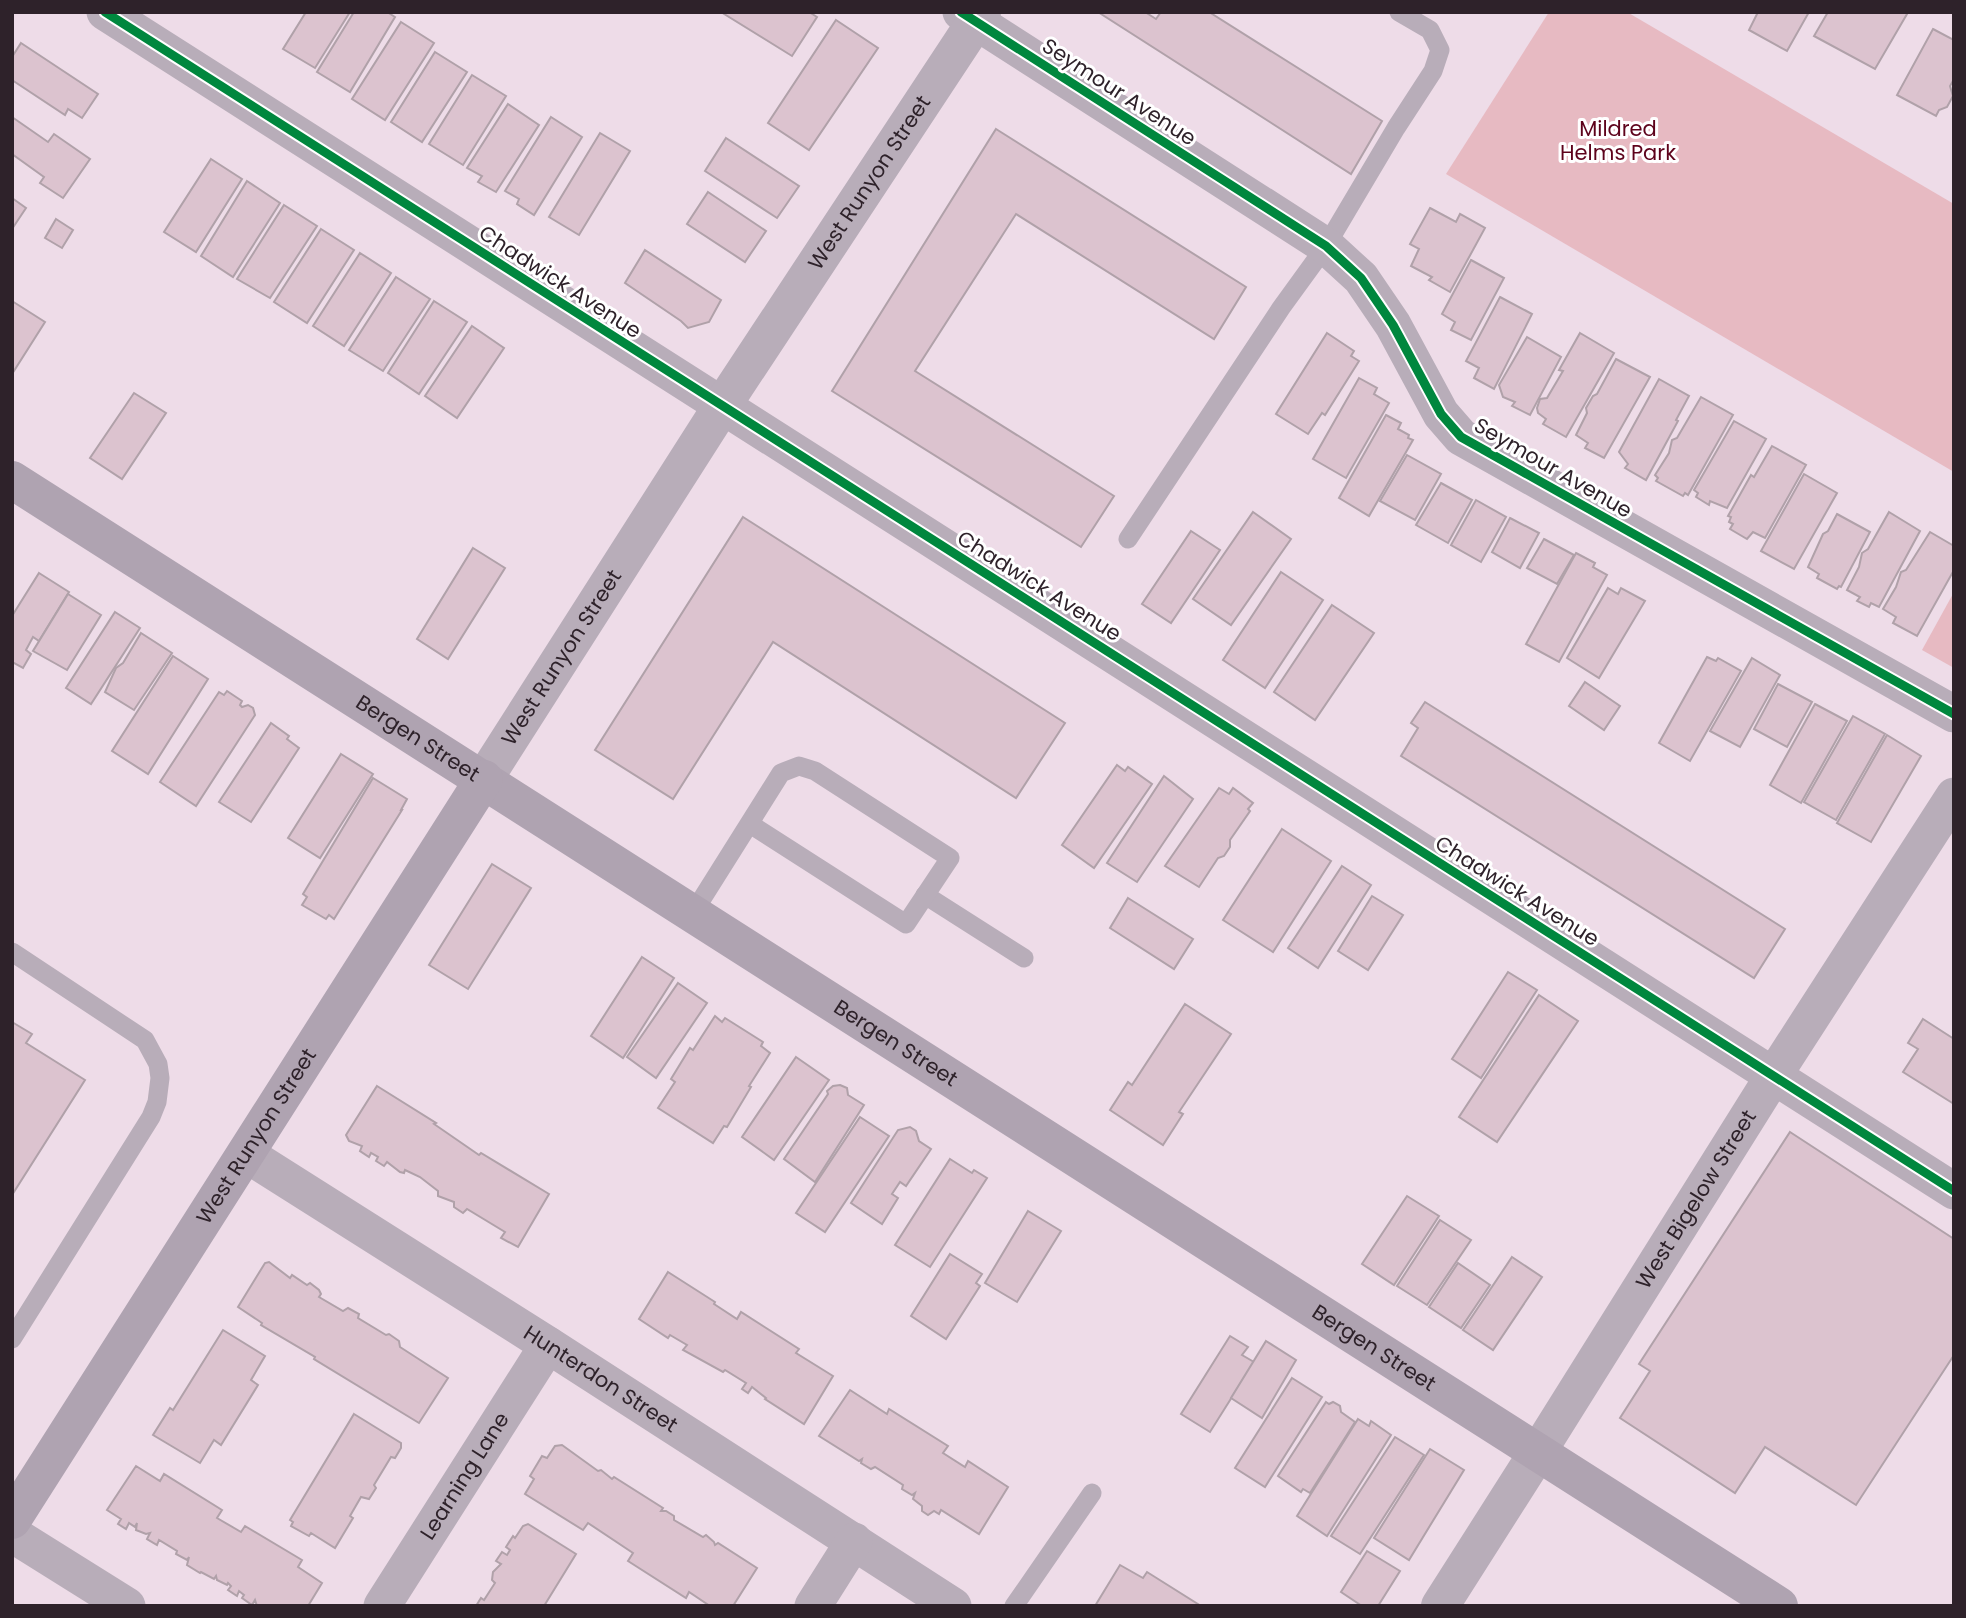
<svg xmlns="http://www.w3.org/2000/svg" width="1966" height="1618" font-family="Poppins,sans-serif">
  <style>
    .green { fill: #e7bac2 }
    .building { fill: #dcc3cf; stroke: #b0a1a9; stroke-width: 2 }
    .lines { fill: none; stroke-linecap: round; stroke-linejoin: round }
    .service { stroke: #b8adb9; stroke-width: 19 }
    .minor { stroke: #b8adb9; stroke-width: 37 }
    .tertiary { stroke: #b8adb9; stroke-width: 38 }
    .secondary { stroke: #afa3b1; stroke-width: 38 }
    .cycleway-casing { stroke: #fff; stroke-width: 13 }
    .cycleway { stroke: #00873e; stroke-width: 9 }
    .labels { text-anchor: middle; stroke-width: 6; stroke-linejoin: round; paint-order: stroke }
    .street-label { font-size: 21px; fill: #2e222a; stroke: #fff }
    .park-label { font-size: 21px; fill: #5d021b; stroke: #fff }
  </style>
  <rect width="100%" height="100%" fill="#eedce8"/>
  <g class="green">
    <polygon points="1549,12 1627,12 1954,204 1954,472 1446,174"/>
    <polygon points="1954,592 1954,668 1922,650"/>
  </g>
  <g class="building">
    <polygon points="306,12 350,12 315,68 283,49"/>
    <polygon points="354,12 387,12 395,17 350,92 317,72"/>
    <polygon points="721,12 809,12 817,17 792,56"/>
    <polygon points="1098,12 1145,12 1156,19 1161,12 1209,12 1382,121 1351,174"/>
    <polygon points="1809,12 1787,51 1749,30 1758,12"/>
    <polygon points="1828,12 1904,12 1907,14 1875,69 1814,36"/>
    <polygon points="836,20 878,48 809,150 768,123"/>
    <polygon points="401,22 434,43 385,120 352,99"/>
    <polygon points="1933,29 1954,40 1954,79 1950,86 1953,96 1947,107 1939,110 1936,116 1897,95"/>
    <polygon points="21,43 98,94 82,118 68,109 65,115 12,80 12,57"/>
    <polygon points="435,52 467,72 422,142 391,122"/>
    <polygon points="472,75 506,96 463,165 429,144"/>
    <polygon points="508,104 539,125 496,192 478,182 482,176 467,168"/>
    <polygon points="12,117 48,142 54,134 90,159 63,198 40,183 44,177 12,154"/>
    <polygon points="551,117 582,137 534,215 517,204 519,199 505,191"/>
    <polygon points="996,129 1246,287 1214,339 1016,214 915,371 1114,496 1081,547 832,391"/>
    <polygon points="600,133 630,151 579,235 549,217"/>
    <polygon points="726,138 799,186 777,218 705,171"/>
    <polygon points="211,159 242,179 196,252 164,232"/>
    <polygon points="247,181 280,203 233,277 201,256"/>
    <polygon points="708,192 766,231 745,262 687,224"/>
    <polygon points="12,198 26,208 12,229"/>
    <polygon points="284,205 317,226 270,298 237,279"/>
    <polygon points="1430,208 1456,222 1460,214 1485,228 1450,292 1429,280 1432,277 1411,266 1419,249 1410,244"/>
    <polygon points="56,219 73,230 62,248 45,238"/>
    <polygon points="321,229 354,250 307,323 274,302"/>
    <polygon points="645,250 721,300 709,322 688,328 681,321 625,283"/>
    <polygon points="360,253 391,273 344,346 313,326"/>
    <polygon points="1471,260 1504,278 1471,340 1451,330 1455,322 1442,314"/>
    <polygon points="396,277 430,299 383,371 349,350"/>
    <polygon points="1500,297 1532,314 1494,389 1474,378 1479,368 1466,361"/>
    <polygon points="12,301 45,322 12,374"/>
    <polygon points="434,301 467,322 419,394 388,373"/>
    <polygon points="472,326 504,348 457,418 425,396"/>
    <polygon points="1327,333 1354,351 1351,356 1359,361 1325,415 1322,413 1308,434 1276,414"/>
    <polygon points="1580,333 1614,353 1566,437 1543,424 1546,419 1538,413 1537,408 1540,399 1547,398 1563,371 1559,370"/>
    <polygon points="1527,337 1561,357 1530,415 1512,406 1515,402 1503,397 1499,385"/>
    <polygon points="1616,359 1650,377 1604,458 1585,448 1588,443 1576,435 1587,413 1586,408 1593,396 1597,394"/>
    <polygon points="1359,378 1377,388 1374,394 1389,403 1346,478 1313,459"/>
    <polygon points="1659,379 1689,396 1676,420 1678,421 1646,480 1625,468 1628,464 1619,452"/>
    <polygon points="134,393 166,413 122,479 90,458"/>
    <polygon points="1701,397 1733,415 1688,495 1685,493 1683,496 1656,481 1658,478 1655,475 1669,453 1672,440 1677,438"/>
    <polygon points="1386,415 1401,423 1398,429 1409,435 1408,438 1413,440 1369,516 1339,498"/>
    <polygon points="1734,421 1766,439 1727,508 1710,501 1709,505 1696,497 1698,493 1694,490"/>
    <polygon points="1772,446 1806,465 1765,538 1753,532 1747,539 1730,529 1733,524 1729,522 1731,517 1728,516 1751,475 1754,477"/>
    <polygon points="1407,455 1441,474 1415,520 1380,501"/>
    <polygon points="1804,474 1837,493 1794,569 1761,551"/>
    <polygon points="1441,483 1472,500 1448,543 1416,525"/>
    <polygon points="1476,500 1506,517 1481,562 1451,545"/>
    <polygon points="1253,512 1291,539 1231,625 1193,599"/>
    <polygon points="1889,512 1920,531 1879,607 1871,603 1869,607 1857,601 1860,597 1847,590 1859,567 1862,553 1868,549"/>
    <polygon points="1837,514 1870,532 1841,587 1839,586 1837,589 1817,578 1819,574 1808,567 1823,534 1828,531"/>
    <polygon points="743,517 1065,723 1016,798 773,642 673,799 595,750"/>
    <polygon points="1510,518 1539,533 1520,568 1492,552"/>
    <polygon points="1191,531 1220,550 1171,623 1142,604"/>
    <polygon points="1930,532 1954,546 1954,570 1917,636 1893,623 1896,617 1883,609 1896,587 1901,572 1906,570"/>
    <polygon points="1544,539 1574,555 1557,584 1527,568"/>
    <polygon points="473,548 505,568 448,659 417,639"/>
    <polygon points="1576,553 1595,563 1593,567 1607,575 1559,662 1526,644"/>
    <polygon points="1281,572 1323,600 1265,688 1223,660"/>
    <polygon points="39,573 69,592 39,641 33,637 26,650 31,654 23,668 12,662 12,616"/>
    <polygon points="1608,588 1618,594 1621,588 1645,601 1599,678 1567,658"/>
    <polygon points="68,594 101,615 67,670 33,651"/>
    <polygon points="1332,605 1374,633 1315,720 1274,692"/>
    <polygon points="115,612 140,628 91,704 66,688"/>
    <polygon points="141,633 172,653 134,710 105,692 116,668 123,663"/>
    <polygon points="173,656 208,679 148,774 112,751"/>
    <polygon points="1707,657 1716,661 1718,658 1741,671 1690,761 1659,743"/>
    <polygon points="1752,658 1780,675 1740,747 1710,731"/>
    <polygon points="1585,682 1620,706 1604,730 1569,706"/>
    <polygon points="1778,684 1812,702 1787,747 1754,729"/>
    <polygon points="227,691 242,701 240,705 242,707 248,705 253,708 255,715 196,806 160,782 219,692 224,695"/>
    <polygon points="1425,702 1785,929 1754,978 1401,756 1418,728 1411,723"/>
    <polygon points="1815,704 1847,721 1801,803 1770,785"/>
    <polygon points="1853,716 1885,734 1836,820 1804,802"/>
    <polygon points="271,723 289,736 287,739 299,748 251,822 219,802"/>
    <polygon points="1887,735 1921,756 1871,842 1837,823"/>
    <polygon points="341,754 373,774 320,858 288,838"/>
    <polygon points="1117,765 1125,771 1128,767 1152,784 1094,868 1062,845"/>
    <polygon points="1164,776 1193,799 1137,882 1107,863"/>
    <polygon points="373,778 407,799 401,810 402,810 334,919 329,915 326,919 302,905 307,897 303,894"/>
    <polygon points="1219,788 1229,794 1233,788 1253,803 1248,809 1250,811 1230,840 1230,847 1224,856 1218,858 1199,887 1165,866"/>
    <polygon points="1282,829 1331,861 1273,952 1223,920"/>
    <polygon points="492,864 531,888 468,989 429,965"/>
    <polygon points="1342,866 1371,885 1318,968 1288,948"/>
    <polygon points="1372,896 1403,915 1368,970 1338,951"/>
    <polygon points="1128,898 1193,939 1174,969 1110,928"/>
    <polygon points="642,957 674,978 623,1058 591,1036"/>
    <polygon points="1508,972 1537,990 1481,1078 1452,1059"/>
    <polygon points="678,983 707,1003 656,1078 627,1057"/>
    <polygon points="1539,995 1578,1021 1497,1142 1459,1117"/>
    <polygon points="1185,1004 1231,1034 1179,1112 1183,1114 1163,1145 1110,1110 1128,1082 1132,1085"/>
    <polygon points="715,1016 722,1022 725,1018 763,1042 761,1046 770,1053 749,1086 751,1087 727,1127 724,1126 713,1143 658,1108 675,1082 671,1079 690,1048 693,1050"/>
    <polygon points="1923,1019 1954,1039 1954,1104 1903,1072 1918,1049 1908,1043"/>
    <polygon points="12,1022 32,1034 26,1043 85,1080 12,1195"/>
    <polygon points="796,1057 829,1080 774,1160 742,1137"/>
    <polygon points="840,1085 847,1088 848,1095 864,1105 815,1182 784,1159 828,1094 827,1091 833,1086"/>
    <polygon points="377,1086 436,1123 434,1124 479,1155 481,1153 549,1194 518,1247 501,1238 505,1232 467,1209 463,1213 454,1207 454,1202 438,1196 438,1191 420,1177 405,1170 404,1173 400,1172 387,1162 384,1166 376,1161 378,1157 371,1153 369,1157 360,1151 362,1146 349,1141 346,1135"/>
    <polygon points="860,1117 889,1136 825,1232 796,1213"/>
    <polygon points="910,1127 916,1131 919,1141 931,1149 906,1186 900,1182 892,1194 898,1198 882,1224 851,1203 898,1130"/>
    <polygon points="1790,1132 1954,1239 1954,1355 1856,1505 1765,1447 1735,1493 1620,1418 1650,1371 1639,1364"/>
    <polygon points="950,1159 972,1173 974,1170 987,1178 930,1267 895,1245"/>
    <polygon points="1407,1196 1439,1216 1394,1285 1362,1264"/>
    <polygon points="1028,1211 1061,1231 1017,1302 985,1283"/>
    <polygon points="1440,1220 1471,1240 1427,1305 1397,1286"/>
    <polygon points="950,1254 982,1274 976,1283 980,1286 946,1339 911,1316"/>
    <polygon points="1512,1257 1542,1277 1493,1350 1463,1330"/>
    <polygon points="269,1262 290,1278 292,1275 307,1285 310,1283 319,1290 321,1294 319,1297 343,1311 348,1308 359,1314 358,1318 386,1335 389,1334 399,1341 400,1347 448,1378 419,1423 314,1359 315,1357 261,1325 262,1323 238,1307 265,1263"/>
    <polygon points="1458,1263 1490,1285 1461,1328 1429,1307"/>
    <polygon points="668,1272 715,1302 714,1304 737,1319 741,1312 799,1349 796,1353 833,1376 804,1424 765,1399 766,1398 752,1387 748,1393 742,1389 746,1383 725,1370 723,1372 683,1350 687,1345 670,1335 668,1338 639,1319"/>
    <polygon points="223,1330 265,1356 251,1380 258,1385 221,1445 214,1440 200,1463 153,1435 170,1408 173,1410"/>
    <polygon points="1230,1336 1248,1347 1242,1355 1254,1362 1210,1432 1181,1414"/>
    <polygon points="1266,1341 1296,1360 1262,1418 1231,1398"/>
    <polygon points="1292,1378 1322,1397 1265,1487 1235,1468"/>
    <polygon points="850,1390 887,1414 889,1409 948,1446 943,1453 965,1467 968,1461 1008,1487 979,1534 941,1510 939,1514 934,1511 928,1515 922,1511 922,1506 913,1499 915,1493 912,1495 902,1489 903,1485 875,1467 871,1469 861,1463 862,1459 859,1461 819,1436"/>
    <polygon points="1326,1402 1329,1404 1333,1402 1340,1406 1341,1412 1355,1422 1310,1493 1303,1489 1301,1492 1278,1476"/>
    <polygon points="354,1414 401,1443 401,1448 395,1458 391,1457 374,1485 376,1488 369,1499 361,1497 350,1516 353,1518 335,1548 311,1533 309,1536 291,1526 293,1522 290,1520"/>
    <polygon points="1358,1419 1369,1426 1371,1421 1391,1435 1327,1536 1297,1516"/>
    <polygon points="1395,1437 1424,1455 1360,1554 1331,1536"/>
    <polygon points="562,1445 598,1471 601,1470 612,1479 614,1477 663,1508 661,1511 666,1511 674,1516 674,1520 703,1537 706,1535 714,1542 715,1545 718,1543 757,1568 733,1606 710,1606 689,1592 686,1598 628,1561 633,1553 588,1523 583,1530 525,1494 534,1479 530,1476 542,1456 547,1458 555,1446"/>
    <polygon points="1430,1449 1464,1470 1409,1560 1374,1538"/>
    <polygon points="136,1466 160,1481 164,1474 222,1510 217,1518 241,1532 245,1526 302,1560 298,1567 322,1583 308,1606 257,1606 255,1600 252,1605 242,1598 244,1595 239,1591 237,1596 228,1590 231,1586 228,1583 227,1585 217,1580 216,1576 214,1579 201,1572 200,1573 187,1565 189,1557 187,1560 176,1554 177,1551 159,1540 157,1545 147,1539 150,1533 146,1534 136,1530 137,1523 135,1527 129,1523 126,1529 118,1524 121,1519 107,1510"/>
    <polygon points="528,1524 576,1554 544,1606 476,1606 481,1598 484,1600 495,1583 492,1580 493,1572 501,1564 496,1561 502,1552 507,1555 510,1550 506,1547 513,1536 515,1538 523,1526"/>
    <polygon points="1367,1551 1400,1571 1378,1606 1362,1606 1341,1592"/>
    <polygon points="1120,1565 1143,1578 1147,1572 1201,1606 1095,1606"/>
  </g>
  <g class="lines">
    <g class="service">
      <polyline points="1128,539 1281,308 1326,246 1396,128 1433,71 1440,50 1430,30 1399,12"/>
      <polyline points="925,895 1024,958"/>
      <polyline points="693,913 781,773 799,766 815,771 950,858 906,924 750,824"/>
      <polyline points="12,952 145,1040 158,1064 160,1078 157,1102 151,1117 12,1339"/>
      <polyline points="1014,1606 1092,1493"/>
    </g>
    <g class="minor">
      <polyline points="105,12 1954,1191"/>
      <polyline points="961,12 1326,246 1361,278 1393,325 1441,414 1461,437 1954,714"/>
      <path id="s1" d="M246 1154 548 1345 953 1606"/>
      <path id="s2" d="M1538 1452 1774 1075 1954 796"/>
      <polyline points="12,1534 127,1606"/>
      <path id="s3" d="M382 1606 548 1345"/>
      <polyline points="813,1606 854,1541"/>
    </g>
    <g class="tertiary">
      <path id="s4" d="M484 779 722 406 982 12"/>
      <polyline points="1440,1606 1538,1452"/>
    </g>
    <g class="secondary">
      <path id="s5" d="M12 480 1779 1606"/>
      <path id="s6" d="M12 1520 484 779"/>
    </g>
    <defs>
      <g id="cycleway">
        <polyline points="105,12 1954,1191"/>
        <polyline points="961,12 1326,246 1361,278 1393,325 1441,414 1461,437 1954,714"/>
      </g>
    </defs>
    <use href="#cycleway" class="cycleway-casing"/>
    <use href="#cycleway" class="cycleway"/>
  </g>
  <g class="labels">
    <g class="street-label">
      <text transform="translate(1119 92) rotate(33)" y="7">Seymour Avenue</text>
      <text dy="7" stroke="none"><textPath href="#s4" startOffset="710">West Runyon Street</textPath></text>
      <text transform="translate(560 282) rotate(33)" y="7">Chadwick Avenue</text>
      <text transform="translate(1553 468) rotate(30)" y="7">Seymour Avenue</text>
      <text transform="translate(1039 586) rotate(32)" y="7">Chadwick Avenue</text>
      <text dy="7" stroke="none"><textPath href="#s4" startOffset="144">West Runyon Street</textPath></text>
      <text dy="7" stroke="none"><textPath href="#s5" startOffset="481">Bergen Street</textPath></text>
      <text transform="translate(1517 891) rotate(32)" y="7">Chadwick Avenue</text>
      <text dy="7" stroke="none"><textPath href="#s5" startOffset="1048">Bergen Street</textPath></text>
      <text dy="7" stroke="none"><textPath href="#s6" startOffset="455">West Runyon Street</textPath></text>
      <text dy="7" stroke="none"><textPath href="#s2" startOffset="298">West Bigelow Street</textPath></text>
      <text dy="7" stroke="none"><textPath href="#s5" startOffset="1615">Bergen Street</textPath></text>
      <text dy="7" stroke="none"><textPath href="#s1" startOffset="420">Hunterdon Street</textPath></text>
      <text dy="7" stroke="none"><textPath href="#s3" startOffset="154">Learning Lane</textPath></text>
    </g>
    <g class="park-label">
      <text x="1618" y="136">Mildred<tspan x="1618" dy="24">Helms Park</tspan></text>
    </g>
  </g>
  <rect width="1966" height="1618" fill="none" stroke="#2e222a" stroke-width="28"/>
</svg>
